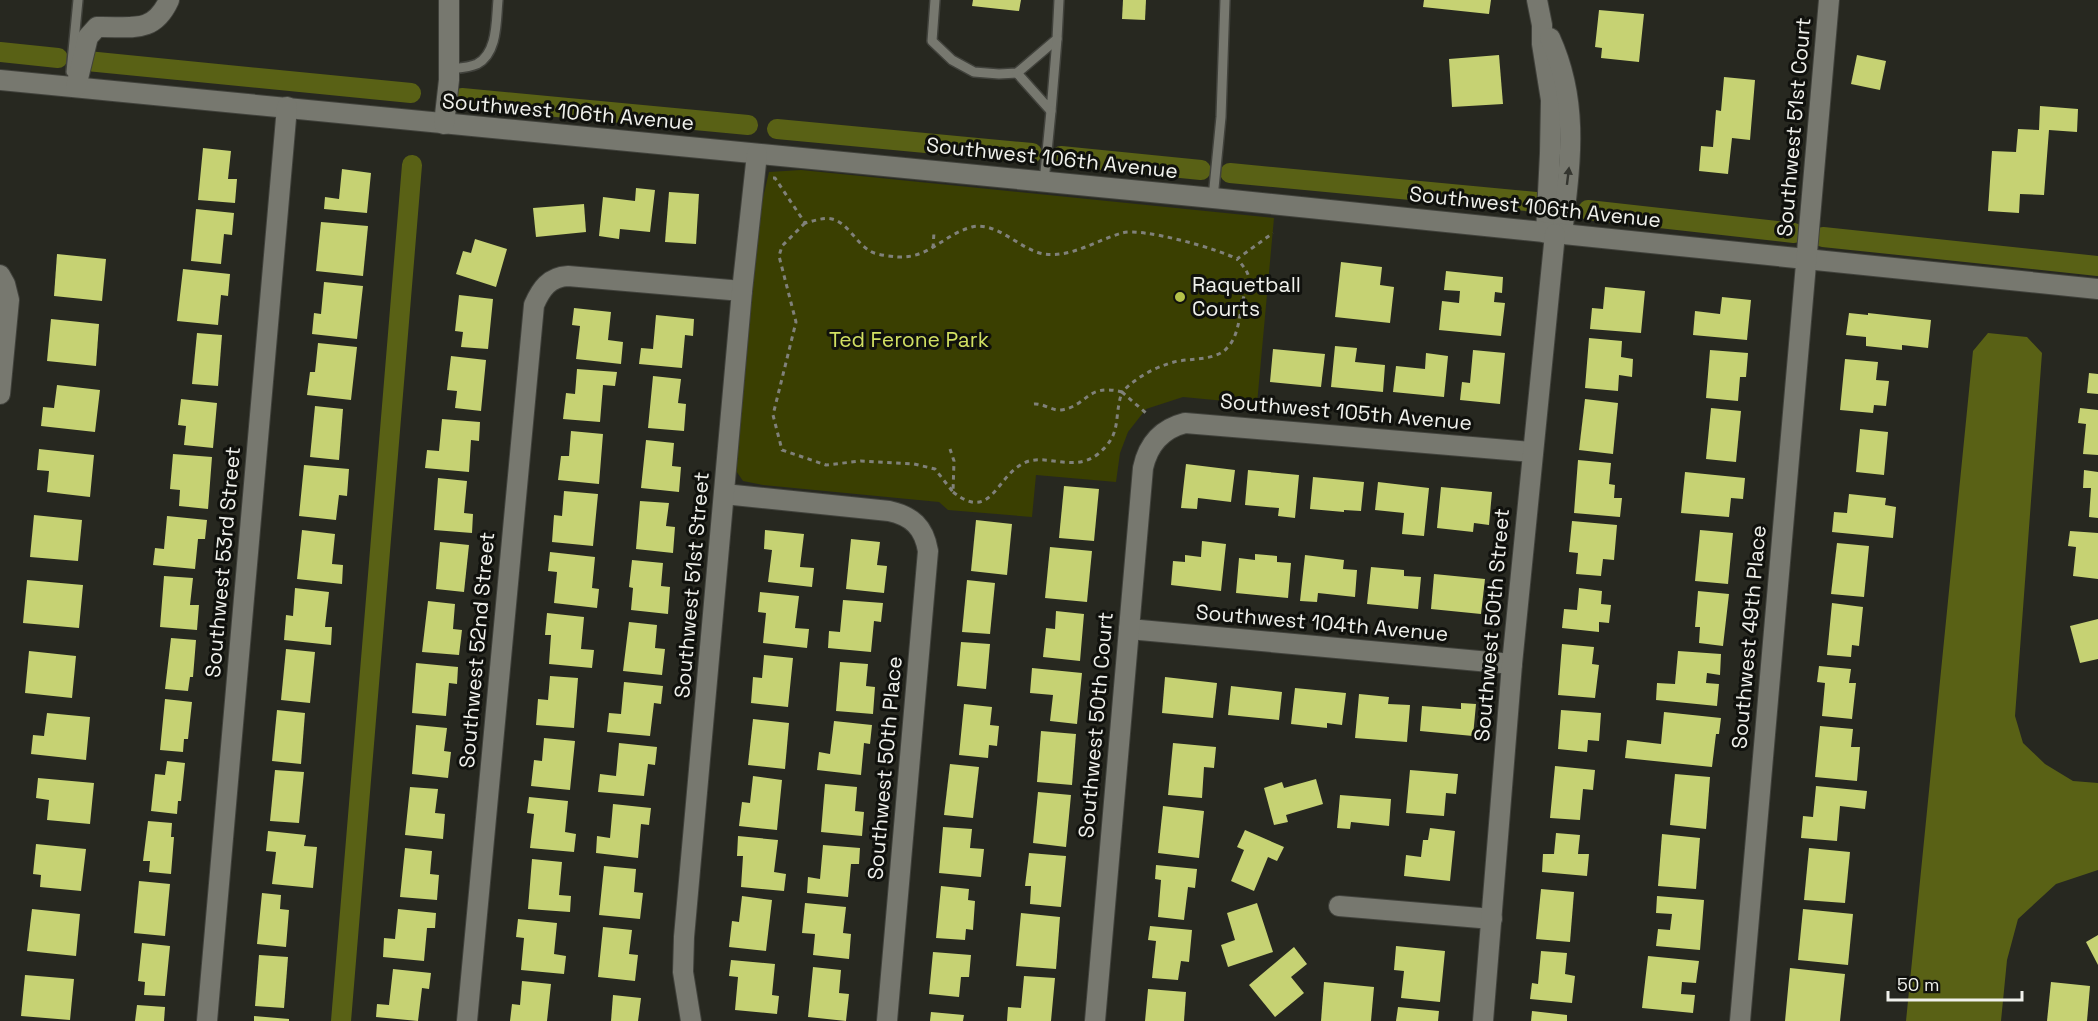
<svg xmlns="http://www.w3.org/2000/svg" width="2098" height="1021" font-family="'Space Grotesk',sans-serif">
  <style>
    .green { fill: #3a3f01 }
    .water { fill: #596115 }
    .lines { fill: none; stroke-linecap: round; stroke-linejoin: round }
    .canal { stroke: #596115; stroke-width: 20 }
    .building { fill: #c6d273 }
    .service-casing { stroke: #41423c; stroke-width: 12 }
    .minor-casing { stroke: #41423c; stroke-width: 22 }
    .path { stroke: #80817a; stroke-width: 3; stroke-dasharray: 4.5 4.5; stroke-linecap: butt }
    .service { stroke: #77786f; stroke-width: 9 }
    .minor { stroke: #77786f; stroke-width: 20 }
    .oneway { fill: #34352f }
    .poi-dot { fill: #b5c24a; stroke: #10110d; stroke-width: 2 }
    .labels { text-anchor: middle; stroke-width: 6; stroke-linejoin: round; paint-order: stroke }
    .street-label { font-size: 21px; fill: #f0f1ec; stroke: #10110d }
    .poi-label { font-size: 21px; fill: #f0f1ec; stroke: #10110d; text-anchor: start }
    .park-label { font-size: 21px; fill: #d2e062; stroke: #10110d }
  </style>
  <rect width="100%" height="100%" fill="#272820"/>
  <polygon class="green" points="801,170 1274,218 1257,404 1183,397 1146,409 1128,432 1120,453 1116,482 1036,475 1032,517 948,510 939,502 763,485 743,481 732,465 760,211 769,172"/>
  <polygon class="water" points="1988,333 2027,337 2042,353 2015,716 2023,743 2045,764 2073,781 2098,783 2098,870 2056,884 2018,919 2007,960 2001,1021 1906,1021 1973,351"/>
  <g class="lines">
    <g class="canal">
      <polyline points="0,52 58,58"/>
      <polyline points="87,61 411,93"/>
      <polyline points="462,98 748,125"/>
      <polyline points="777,129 1032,153"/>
      <polyline points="1061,156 1201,170"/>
      <polyline points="1230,173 1536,202"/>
      <polyline points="1588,210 1794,233"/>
      <polyline points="1823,237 2098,266"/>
      <polyline points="341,1021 412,165"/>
    </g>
  </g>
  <g class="building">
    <polygon points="973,0 1021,0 1019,11 972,6"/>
    <polygon points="1123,0 1146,0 1145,20 1122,19"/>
    <polygon points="1424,0 1491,0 1489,14 1423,7"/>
    <polygon points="1599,10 1644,14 1639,62 1601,58 1602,48 1595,47"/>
    <polygon points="1499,55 1503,104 1452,107 1449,59"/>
    <polygon points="1857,55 1886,61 1880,90 1851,84"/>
    <polygon points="1724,77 1755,80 1750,140 1732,138 1728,174 1699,171 1701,146 1713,147 1716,110 1721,111"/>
    <polygon points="2040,106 2078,109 2077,132 2049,130 2044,195 2020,194 2019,213 1988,211 1992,151 2016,152 2018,129 2039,130"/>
    <polygon points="203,148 231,151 228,179 237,179 235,203 198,200"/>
    <polygon points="342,169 371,173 367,213 324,209 325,197 339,199"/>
    <polygon points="636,188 655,190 650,232 620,229 619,239 599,236 603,197 635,201"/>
    <polygon points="669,192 699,194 696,244 665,242"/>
    <polygon points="584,204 586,232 536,237 533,208"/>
    <polygon points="196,209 234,213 232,235 224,234 221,264 191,261"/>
    <polygon points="321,222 368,226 363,276 316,271"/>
    <polygon points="475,239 507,249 496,287 456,274 463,251 471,253"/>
    <polygon points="57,254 106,259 102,301 54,296"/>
    <polygon points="1341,262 1382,267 1380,285 1394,287 1390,323 1335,317"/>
    <polygon points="183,269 230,274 228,296 221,295 218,325 177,321"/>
    <polygon points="1446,271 1503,277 1502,293 1495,292 1494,302 1505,303 1501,336 1439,330 1442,301 1459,303 1460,291 1444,290"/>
    <polygon points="324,282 363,286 357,339 312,334 314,313 321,314"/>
    <polygon points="1605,287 1645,291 1641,333 1590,329 1592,308 1603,309"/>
    <polygon points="459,295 493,299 488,349 461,347 463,332 455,331"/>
    <polygon points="1722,297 1751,300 1747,340 1693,335 1695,311 1720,314"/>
    <polygon points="574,308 611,312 608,340 623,342 621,364 576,359 580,326 572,325"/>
    <polygon points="1849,313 1868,315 1868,313 1931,320 1928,348 1902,345 1902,350 1866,346 1866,337 1846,335"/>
    <polygon points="656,315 694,319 693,336 685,335 682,368 639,364 641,348 653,349"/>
    <polygon points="51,319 99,324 96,366 47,361"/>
    <polygon points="197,333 222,335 218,386 192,384"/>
    <polygon points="1589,338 1622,341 1621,357 1633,359 1632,377 1619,375 1618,391 1585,388"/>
    <polygon points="318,343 357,347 351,400 307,395 310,372 315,372"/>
    <polygon points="1335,346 1357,348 1355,362 1385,365 1383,392 1331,387"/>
    <polygon points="1273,349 1325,354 1321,387 1270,382"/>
    <polygon points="1473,350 1505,353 1500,404 1460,400 1462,382 1470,383"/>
    <polygon points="1710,350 1748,353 1746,377 1740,377 1738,401 1706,398"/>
    <polygon points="1426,353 1448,356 1444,397 1393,392 1396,366 1425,369"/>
    <polygon points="451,356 486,360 481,411 455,408 457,391 447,390"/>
    <polygon points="1845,359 1878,362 1876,380 1889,381 1886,406 1874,405 1873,413 1840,410"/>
    <polygon points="577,369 617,372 615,386 603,385 600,422 563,419 566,393 575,394"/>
    <polygon points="2089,373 2098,374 2098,394 2087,393"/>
    <polygon points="653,376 681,379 678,403 686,404 684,431 648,428"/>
    <polygon points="57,385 100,390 95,432 41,426 43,407 54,408"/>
    <polygon points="181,399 217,403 213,448 184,445 186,426 178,425"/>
    <polygon points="1585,399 1618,403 1613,454 1579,450"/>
    <polygon points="315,406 343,409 339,460 310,457"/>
    <polygon points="1711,408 1741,411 1736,462 1706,459"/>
    <polygon points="2080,408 2098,410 2098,455 2083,454 2086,424 2078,423"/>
    <polygon points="442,419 480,422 479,441 471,440 469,472 425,468 427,450 439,451"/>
    <polygon points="1860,429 1888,432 1884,475 1856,472"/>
    <polygon points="571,431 603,434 599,484 558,480 561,456 569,456"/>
    <polygon points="646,440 674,443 672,466 681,467 679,492 641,488"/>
    <polygon points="39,449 94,455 90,497 47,492 49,471 37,470"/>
    <polygon points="173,454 212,457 208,509 179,506 180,490 170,489"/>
    <polygon points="1578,460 1611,463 1609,484 1615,485 1614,498 1622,498 1620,517 1574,513"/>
    <polygon points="1186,464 1235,470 1231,502 1198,498 1197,509 1181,508"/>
    <polygon points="304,465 349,469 347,496 339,495 336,520 299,516"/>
    <polygon points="1248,470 1299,475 1295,518 1278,516 1279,508 1245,505"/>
    <polygon points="2084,470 2098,472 2098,518 2089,517 2091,488 2083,488"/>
    <polygon points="1685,472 1745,478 1743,499 1731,498 1729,517 1681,513"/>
    <polygon points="1313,477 1364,482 1361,511 1344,510 1344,512 1310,509"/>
    <polygon points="438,478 467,481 464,513 473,514 472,533 434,530"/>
    <polygon points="1378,482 1429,488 1424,536 1402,534 1404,513 1375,510"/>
    <polygon points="1064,486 1099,489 1094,541 1059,538"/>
    <polygon points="1441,487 1492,492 1489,525 1474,523 1473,532 1437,528"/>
    <polygon points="564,491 598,494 593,546 552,542 554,515 562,516"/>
    <polygon points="1849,494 1886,498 1885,505 1896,507 1893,538 1832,532 1834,512 1847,513"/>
    <polygon points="640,501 669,503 666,526 675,527 673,553 636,549"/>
    <polygon points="34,515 82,520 78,561 30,557"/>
    <polygon points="167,516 207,520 205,539 198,539 195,569 153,565 155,548 164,549"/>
    <polygon points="976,520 1012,524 1007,575 971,571"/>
    <polygon points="1572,521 1617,525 1614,560 1603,559 1601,576 1576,574 1578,553 1569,552"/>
    <polygon points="302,530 335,534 332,564 343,565 342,584 297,579"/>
    <polygon points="765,530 804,534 800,567 814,568 812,587 768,582 772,550 764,549"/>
    <polygon points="1700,530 1733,533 1728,584 1695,581"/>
    <polygon points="2070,531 2098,533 2098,579 2073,576 2076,547 2068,546"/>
    <polygon points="851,539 880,542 877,565 887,566 884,593 846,589"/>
    <polygon points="1202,541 1226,544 1221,591 1171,585 1173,561 1185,562 1185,555 1201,557"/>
    <polygon points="440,542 469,545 464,592 436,589"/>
    <polygon points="1837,543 1869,546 1864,597 1831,594"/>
    <polygon points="1050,547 1092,551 1087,602 1045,598"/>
    <polygon points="550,552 595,557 592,588 599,589 597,608 554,603 557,572 548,571"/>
    <polygon points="1255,554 1277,556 1277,562 1291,563 1288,598 1236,593 1239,558 1255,560"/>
    <polygon points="1305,555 1344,560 1343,569 1357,570 1355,597 1318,593 1317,602 1300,601"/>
    <polygon points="632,560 663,563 661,586 670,587 668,614 631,610 633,588 629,587"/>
    <polygon points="1371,567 1404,570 1404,576 1421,577 1418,609 1367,604"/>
    <polygon points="1434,574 1485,579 1481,614 1431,609"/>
    <polygon points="164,576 193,578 190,605 199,605 197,630 160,627"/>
    <polygon points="27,580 83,585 79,628 23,623"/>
    <polygon points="967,580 995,583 990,634 962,632"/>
    <polygon points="295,588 329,592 325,627 332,627 331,645 284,640 286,615 293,616"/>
    <polygon points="1579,588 1602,591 1601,604 1611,605 1609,623 1599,622 1599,632 1562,628 1564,609 1577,610"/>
    <polygon points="1698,591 1729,594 1723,646 1699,643 1700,627 1695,627"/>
    <polygon points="760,592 799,596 795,628 809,629 807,648 763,643 766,613 758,612"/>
    <polygon points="843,600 883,603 881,622 874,621 871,652 828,648 829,631 840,632"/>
    <polygon points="428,601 455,604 453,629 462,630 459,655 422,652"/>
    <polygon points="1832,603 1863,607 1859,646 1852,645 1851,657 1827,655"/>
    <polygon points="1056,611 1084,614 1080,661 1043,657 1046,628 1055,629"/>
    <polygon points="547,613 584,617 581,649 594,650 592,668 549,664 551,635 545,635"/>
    <polygon points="2098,619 2098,659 2080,663 2070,626"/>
    <polygon points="629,622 657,625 655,648 665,649 662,675 623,671"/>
    <polygon points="171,638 196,640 193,677 190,677 188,691 165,689"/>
    <polygon points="961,642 990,644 986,689 957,686"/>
    <polygon points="1562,644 1594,647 1592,664 1599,665 1595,698 1558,695"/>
    <polygon points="286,649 315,652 310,703 281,700"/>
    <polygon points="29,651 76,656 72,698 25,693"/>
    <polygon points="1678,651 1721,654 1720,675 1707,673 1706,683 1719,684 1717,706 1656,700 1657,683 1675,684"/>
    <polygon points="764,655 793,658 788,707 751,703 753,677 762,678"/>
    <polygon points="840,662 868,664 866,686 875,687 873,714 836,711"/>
    <polygon points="416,663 458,667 457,684 449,683 446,716 412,713"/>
    <polygon points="1819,666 1851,669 1849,683 1856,683 1852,719 1822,716 1825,683 1817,682"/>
    <polygon points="1032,668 1082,673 1077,724 1050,721 1053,695 1030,693"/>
    <polygon points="550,676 578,678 574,728 536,725 538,699 548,700"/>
    <polygon points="1165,677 1217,683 1213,718 1162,713"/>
    <polygon points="624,682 663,686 661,704 654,703 650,736 607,732 609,713 621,714"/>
    <polygon points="1231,686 1282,692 1279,720 1228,715"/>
    <polygon points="1295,688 1346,693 1342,725 1327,723 1327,728 1291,724"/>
    <polygon points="1359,694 1389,697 1388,704 1410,705 1407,742 1355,738"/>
    <polygon points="165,699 192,702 188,739 184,739 183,752 160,750"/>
    <polygon points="1461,703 1476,704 1473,736 1420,731 1422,706 1461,709"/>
    <polygon points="964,704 992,707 990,725 999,726 997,746 989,745 988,758 959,755"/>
    <polygon points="277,710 305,713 301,764 272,761"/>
    <polygon points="1561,710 1601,713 1599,741 1588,740 1587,752 1558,749"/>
    <polygon points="1664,712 1721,718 1719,734 1716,734 1712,767 1625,758 1627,740 1661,744"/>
    <polygon points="47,713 90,717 86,760 31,754 33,735 44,736"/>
    <polygon points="753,719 789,723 785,769 748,765"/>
    <polygon points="834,721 872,725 870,744 864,743 861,775 817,770 819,752 830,754"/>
    <polygon points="416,725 447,728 444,751 451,752 448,778 412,774"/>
    <polygon points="1820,726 1853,729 1851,747 1860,747 1857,781 1815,777"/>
    <polygon points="1041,731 1076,734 1072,785 1037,782"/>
    <polygon points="544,738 575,741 570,790 531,786 534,760 542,761"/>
    <polygon points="619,743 657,747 655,765 648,764 644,796 598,792 600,774 616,776"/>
    <polygon points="1173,743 1216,747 1214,768 1204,767 1202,798 1168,795"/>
    <polygon points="167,761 185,763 181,801 178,801 177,814 151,811 155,774 165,775"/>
    <polygon points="950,764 979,767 973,818 944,815"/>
    <polygon points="1555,766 1595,770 1593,790 1583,789 1580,820 1550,818"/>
    <polygon points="275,770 304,772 299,823 270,821"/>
    <polygon points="1410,770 1458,774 1456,794 1446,793 1444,816 1406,813"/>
    <polygon points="1675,774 1710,777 1706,829 1670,825"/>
    <polygon points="753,776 782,780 777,830 739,826 742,802 750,803"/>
    <polygon points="38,778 94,783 90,824 47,820 49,800 36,798"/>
    <polygon points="1316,779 1323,804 1286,815 1288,822 1274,825 1264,788 1282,782 1284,788"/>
    <polygon points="825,784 857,787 855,811 864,812 862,836 821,832"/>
    <polygon points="1816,786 1867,791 1865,809 1840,806 1837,841 1801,838 1803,816 1813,817"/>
    <polygon points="410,787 438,789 435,813 445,814 443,839 405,835"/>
    <polygon points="1038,792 1071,795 1066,847 1033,843"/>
    <polygon points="1340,795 1391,799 1389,826 1351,822 1350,829 1337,828"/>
    <polygon points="529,797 568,801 565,832 576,834 574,852 530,848 534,814 527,813"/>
    <polygon points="613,804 651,808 649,825 641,824 638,858 596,853 597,836 610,838"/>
    <polygon points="1163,806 1204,811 1199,858 1158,853"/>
    <polygon points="148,821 172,823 171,837 174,837 171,874 149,872 150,861 143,861"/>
    <polygon points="943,827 972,829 970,848 984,849 981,877 939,873"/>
    <polygon points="1430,828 1455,831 1450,881 1404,876 1406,855 1421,857 1423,840 1428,840"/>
    <polygon points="1245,830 1284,847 1277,861 1268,857 1254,891 1231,881 1244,850 1237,847"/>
    <polygon points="268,831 306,835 304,846 317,847 313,888 272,884 276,852 266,851"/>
    <polygon points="1556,833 1580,835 1578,854 1589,854 1587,876 1542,872 1543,854 1554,854"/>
    <polygon points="1662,834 1700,838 1696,889 1658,886"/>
    <polygon points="738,836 778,840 774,872 786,874 784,891 741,887 743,856 737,856"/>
    <polygon points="36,844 86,849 81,891 40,887 41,875 33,874"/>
    <polygon points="823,845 860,848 859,864 851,864 848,897 807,893 808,877 820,879"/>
    <polygon points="405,848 432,851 430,874 439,875 437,900 400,897"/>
    <polygon points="1809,848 1850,852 1845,903 1804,900"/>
    <polygon points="1029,853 1066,856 1061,907 1030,904 1031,886 1025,886"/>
    <polygon points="532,859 562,862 559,895 571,896 570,912 528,909"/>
    <polygon points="1156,865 1197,869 1195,888 1188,887 1184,920 1158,917 1161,880 1155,879"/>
    <polygon points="604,866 636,869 634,892 643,893 640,919 599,915"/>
    <polygon points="139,881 170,884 165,936 134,933"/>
    <polygon points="941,886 969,889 968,900 975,901 973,930 966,929 965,940 936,938"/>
    <polygon points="1541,889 1574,892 1570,942 1536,939"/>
    <polygon points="262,893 281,895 280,909 289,910 286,947 257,944"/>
    <polygon points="742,896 772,900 766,951 729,947 732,921 739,922"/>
    <polygon points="1657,896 1704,900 1700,950 1656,946 1658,929 1670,930 1672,914 1656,913"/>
    <polygon points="805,903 846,907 843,933 851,934 849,959 813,955 815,934 802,933"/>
    <polygon points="1257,903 1273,952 1228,967 1221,945 1235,940 1227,913"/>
    <polygon points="32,909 80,914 76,956 27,951"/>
    <polygon points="398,909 436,913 435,928 427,928 424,961 383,957 384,938 395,939"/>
    <polygon points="1803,909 1853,914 1848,965 1798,960"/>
    <polygon points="1021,913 1060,917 1056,969 1016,966"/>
    <polygon points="518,919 557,923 554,954 566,956 564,974 521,970 524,938 516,937"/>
    <polygon points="1150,926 1192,930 1189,962 1181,961 1178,980 1152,978 1156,941 1148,940"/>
    <polygon points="603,927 632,930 629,954 638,955 635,981 598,977"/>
    <polygon points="2098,935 2098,965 2086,942"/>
    <polygon points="142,943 170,946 165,996 144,995 145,982 138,981"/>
    <polygon points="1396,946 1445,951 1440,1002 1401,998 1404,971 1394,970"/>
    <polygon points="1294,947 1307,964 1291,977 1304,993 1275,1017 1249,985"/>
    <polygon points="1541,951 1567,953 1565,974 1575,976 1572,1003 1530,999 1532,983 1538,984"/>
    <polygon points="933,952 971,955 969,977 961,977 959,997 929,994"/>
    <polygon points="259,955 288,957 284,1008 255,1006"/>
    <polygon points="1648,956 1699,961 1696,983 1682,982 1681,994 1695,995 1693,1013 1642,1008"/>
    <polygon points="731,960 775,964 772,995 779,996 777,1014 735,1010 738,977 729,976"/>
    <polygon points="813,967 841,970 839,993 849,994 846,1021 808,1017"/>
    <polygon points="1790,968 1845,974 1840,1021 1785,1021"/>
    <polygon points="393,969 431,973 429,989 422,988 418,1021 376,1017 377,1004 389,1005"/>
    <polygon points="25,975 74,979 70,1020 21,1016"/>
    <polygon points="1024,976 1055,978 1051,1021 1007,1021 1008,1007 1021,1008"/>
    <polygon points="522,981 551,984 547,1021 510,1021 512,1004 520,1005"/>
    <polygon points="1324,982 1374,987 1371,1021 1321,1021"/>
    <polygon points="2051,982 2090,986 2087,1021 2047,1021"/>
    <polygon points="1148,989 1186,992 1184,1021 1145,1021"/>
    <polygon points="613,995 641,998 638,1021 611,1021"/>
    <polygon points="137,1005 165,1007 164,1021 135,1021"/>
    <polygon points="1398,1007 1439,1011 1438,1021 1396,1021"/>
    <polygon points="1532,1011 1567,1015 1567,1021 1531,1021"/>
    <polygon points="931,1012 964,1015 963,1021 930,1021"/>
    <polygon points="254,1016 289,1019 289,1021 254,1021"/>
  </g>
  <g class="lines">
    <defs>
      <g id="service">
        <polyline points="935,0 932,41 952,60 974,72 999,74 1017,73 1057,39 1059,0"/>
        <path d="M449 69C458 68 468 68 477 64 498 53 496 20 498 0"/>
        <polyline points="71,72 78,0"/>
        <polyline points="1017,73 1051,111 1057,39"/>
        <polyline points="1044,182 1051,111"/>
        <polyline points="1213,198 1221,117 1225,0"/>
      </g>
      <g id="minor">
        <polyline points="1537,0 1542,25 1542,44 1551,100 1550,153 1546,233"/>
        <path d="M1550 38C1580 104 1570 165 1562 234"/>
        <polyline points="0,80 1213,198 2098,289"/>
        <path d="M76 87 88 37 97 27C131 26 153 35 169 0"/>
        <polyline points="444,124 449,80 449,0"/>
        <polyline points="0,275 5,284 9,300 0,394"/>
        <path d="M724 494 889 511C912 516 924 527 928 551L887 1021"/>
        <polyline points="1129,629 1512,664"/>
        <polyline points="1339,906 1492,919"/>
        <polyline points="207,1021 287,107"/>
        <path d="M467 1021 534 305C541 289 549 277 568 276L742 291"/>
        <polyline points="691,1021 683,972 684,937 742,291 757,154"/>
        <path d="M1095 1021 1143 468C1148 445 1161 429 1185 423L1533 452"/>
        <polyline points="1483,1021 1512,664 1555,234"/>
        <polyline points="1740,1021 1829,0"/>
      </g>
    </defs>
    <use href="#service" class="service-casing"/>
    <use href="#minor" class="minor-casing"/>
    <g class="path">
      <path d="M773 178H775L805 223C814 221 823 217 832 219 848 223 856 243 870 251 876 255 890 256 897 257 929 259 944 234 972 227 997 221 1020 250 1044 254 1071 258 1097 240 1122 233 1141 227 1219 249 1237 259L1273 233"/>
      <polyline points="805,223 782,246 779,256 796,322 773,415 782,450 826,465 861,461 914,464 935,469 953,492 954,461 950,449"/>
      <polyline points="933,248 934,232"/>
      <path d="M1034 404C1043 403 1052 411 1061 410 1088 406 1086 383 1122 392 1137 377 1153 368 1174 362 1189 358 1216 361 1227 348 1239 336 1239 316 1243 300 1248 278 1255 279 1237 259"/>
      <path d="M953 492C991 522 995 479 1022 464 1044 451 1073 474 1098 454 1123 433 1113 419 1122 392L1147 414"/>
    </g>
    <use href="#service" class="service"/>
    <use href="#minor" class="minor"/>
  </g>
  <defs><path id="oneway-solid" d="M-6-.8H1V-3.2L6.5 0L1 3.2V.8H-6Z" transform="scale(1.5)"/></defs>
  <use class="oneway" href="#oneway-solid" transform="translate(1568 176) rotate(-83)"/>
  <circle class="poi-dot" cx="1180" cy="297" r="6"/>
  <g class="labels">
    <g class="street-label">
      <text transform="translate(568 112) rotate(5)" y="7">Southwest 106th Avenue</text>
      <text transform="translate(1794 127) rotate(-85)" y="7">Southwest 51st Court</text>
      <text transform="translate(1052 158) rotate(6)" y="7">Southwest 106th Avenue</text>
      <text transform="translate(1535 207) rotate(6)" y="7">Southwest 106th Avenue</text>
      <text transform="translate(1346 412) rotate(5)" y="7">Southwest 105th Avenue</text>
      <text transform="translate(223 562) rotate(-85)" y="7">Southwest 53rd Street</text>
      <text transform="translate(692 585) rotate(-85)" y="7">Southwest 51st Street</text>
      <text transform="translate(1322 623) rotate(5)" y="7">Southwest 104th Avenue</text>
      <text transform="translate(1492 625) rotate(-85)" y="7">Southwest 50th Street</text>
      <text transform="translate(1749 637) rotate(-85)" y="7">Southwest 49th Place</text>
      <text transform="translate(477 650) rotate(-85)" y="7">Southwest 52nd Street</text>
      <text transform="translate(1096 725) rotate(-85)" y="7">Southwest 50th Court</text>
      <text transform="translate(885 768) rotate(-85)" y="7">Southwest 50th Place</text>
    </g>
    <g class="poi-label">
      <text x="1192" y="292">Raquetball<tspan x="1192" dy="24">Courts</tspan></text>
    </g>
    <g class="park-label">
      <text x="909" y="347">Ted Ferone Park</text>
    </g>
  </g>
  <path d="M1888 991v9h134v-9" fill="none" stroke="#f0f1ec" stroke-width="3"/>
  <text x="1897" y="991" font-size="18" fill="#f0f1ec" stroke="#10110d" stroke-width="4.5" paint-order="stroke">50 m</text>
</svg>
